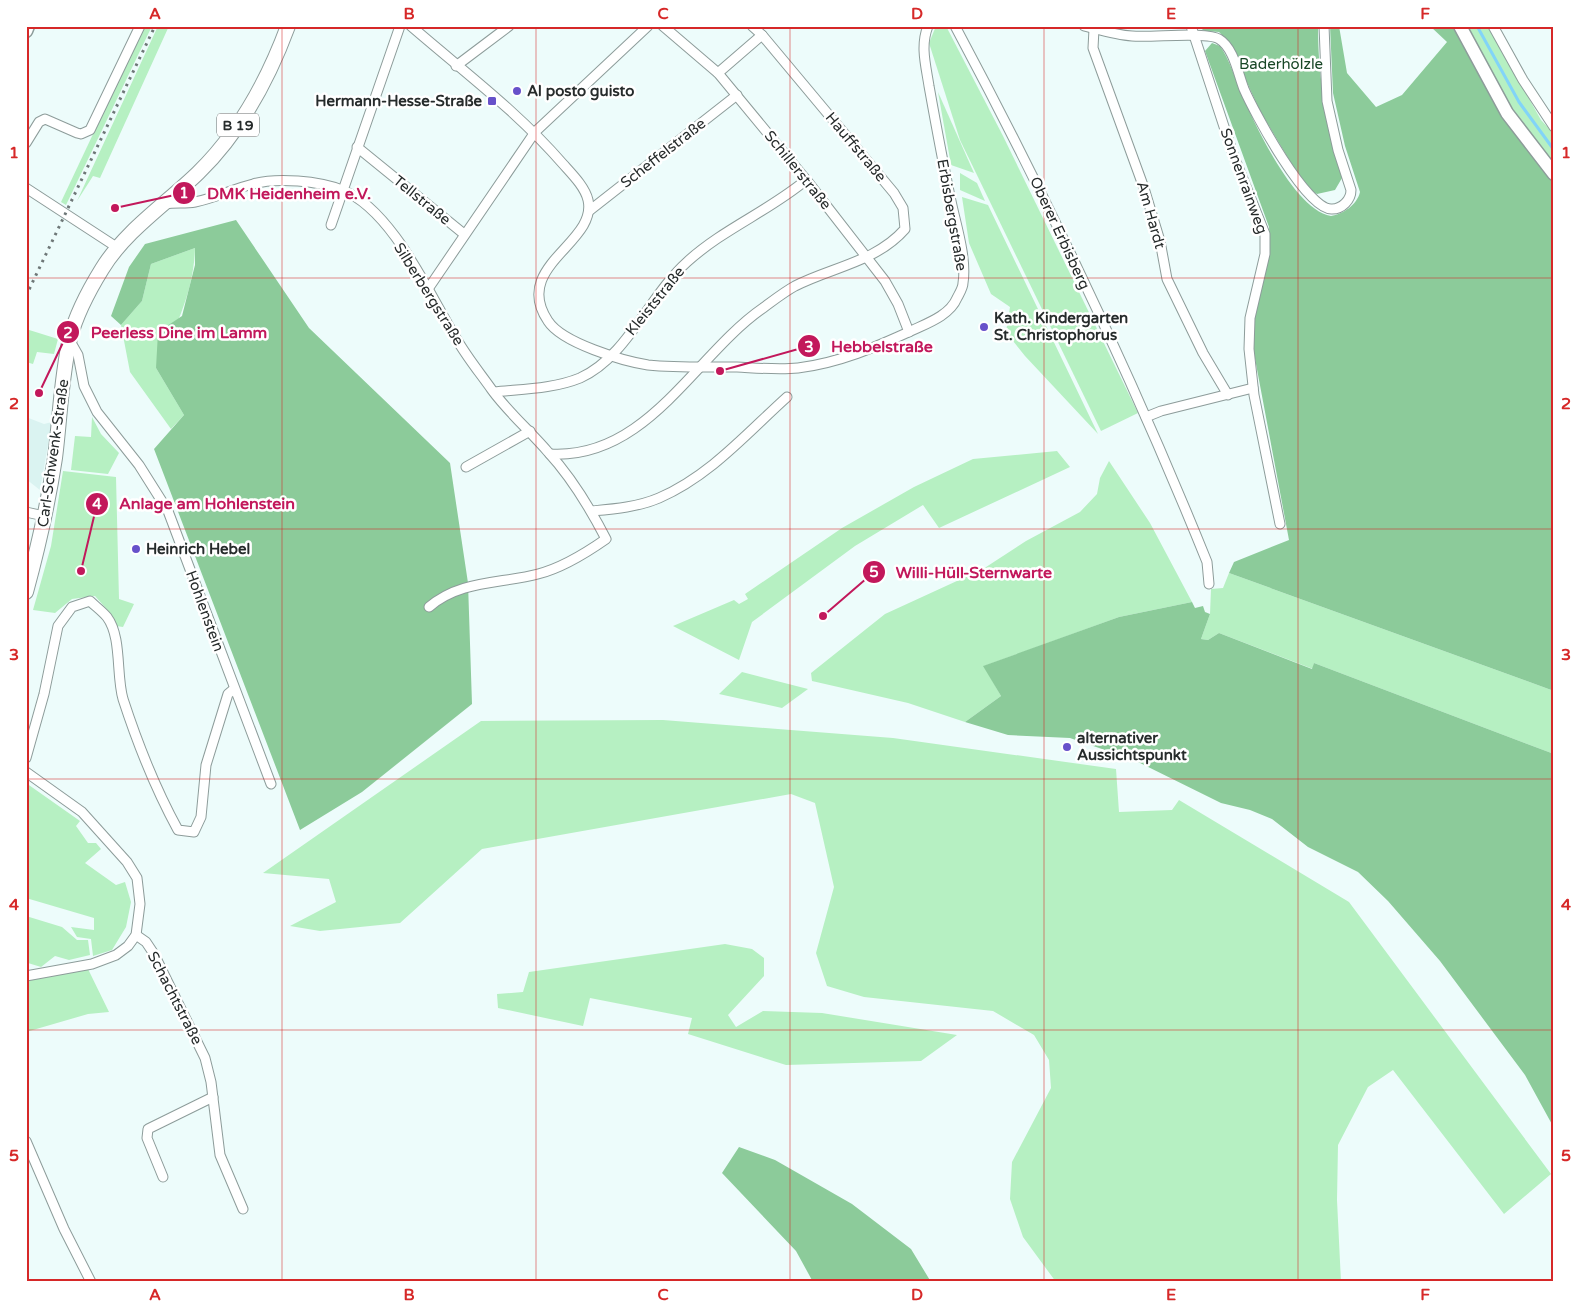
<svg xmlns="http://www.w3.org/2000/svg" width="1580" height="1308" font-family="'Varela Round',sans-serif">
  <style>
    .built { fill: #daf3f1 }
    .green { fill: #b6f0c2 }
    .forest { fill: #8ccb9a }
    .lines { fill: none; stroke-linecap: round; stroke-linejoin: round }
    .stream { stroke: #82d4f8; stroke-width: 3 }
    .street-casing { stroke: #8d9c9a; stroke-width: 11 }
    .secondary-casing { stroke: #8d9c9a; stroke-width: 15 }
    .primary-casing { stroke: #8d9c9a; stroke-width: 16 }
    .street { stroke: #fff; stroke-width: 9 }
    .secondary { stroke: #fff; stroke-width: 12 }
    .primary { stroke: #fff; stroke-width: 14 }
    .rail { stroke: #6e7777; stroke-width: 3; stroke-dasharray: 2.5 5; stroke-linecap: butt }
    .grid { fill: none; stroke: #d62828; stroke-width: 1; stroke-opacity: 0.55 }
    .poi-dot { fill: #6751ca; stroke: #fff; stroke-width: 2 }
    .labels { text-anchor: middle; stroke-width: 5; stroke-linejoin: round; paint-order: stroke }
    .shield { fill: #fff; stroke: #676b6b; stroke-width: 1 }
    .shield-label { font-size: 14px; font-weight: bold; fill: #262b2b }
    .park-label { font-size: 15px; fill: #184626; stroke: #fff }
    .poi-label { font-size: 15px; font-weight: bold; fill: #262b2b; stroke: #fff; text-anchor: start }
    .street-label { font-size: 15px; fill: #262b2b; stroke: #fff }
    .leader { fill: none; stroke: #c2185b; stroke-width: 2 }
    .callout-dot { fill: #c2185b; stroke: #fff; stroke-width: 2 }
    .mark-label { font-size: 15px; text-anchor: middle; font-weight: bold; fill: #fff }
    .callout-label { font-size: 16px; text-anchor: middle; font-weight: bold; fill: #c2185b; stroke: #fff; stroke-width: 5; stroke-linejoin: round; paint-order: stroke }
    .neatline { fill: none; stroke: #d62828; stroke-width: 2 }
    .grid-label { font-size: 16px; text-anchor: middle; font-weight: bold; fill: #d62828 }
  </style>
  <rect width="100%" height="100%" fill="#edfcfb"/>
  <polygon class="built" points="26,417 44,424 52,422 40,490 26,479"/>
  <g class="green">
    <polygon points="144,26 152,26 66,205 61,202"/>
    <polygon points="158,26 169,26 100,178 93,176 77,201"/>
    <polygon points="936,26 946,26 1003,136 1138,413 1101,431 960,140 929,43"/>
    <polygon points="1467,26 1488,26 1541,120 1554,134 1554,165 1512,111"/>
    <polygon points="938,92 974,173 951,165"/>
    <polygon points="960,173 977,183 985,201 960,190"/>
    <polygon points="962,197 988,205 1098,434 1025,356 1006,332 1010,307 991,294 969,243"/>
    <path d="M195 248C194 291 175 330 156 368L184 415 171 429 130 372 121 325 142 301 151 264Z"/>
    <polygon points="26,329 58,339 54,354 37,352 33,364 26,362"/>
    <polygon points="92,417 101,434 119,453 108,474 71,470 75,436 91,437"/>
    <polygon points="1057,451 1070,467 939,528 923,505 855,546 752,622 739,660 673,626 734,600 739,604 748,599 745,594 842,528 914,487 973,459"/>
    <polygon points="1109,461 1150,523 1192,602 1119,617 984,666 1001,696 965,722 908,703 812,681 811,673 885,614 983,569 1026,541 1080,512 1097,494 1100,478"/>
    <polygon points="63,471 116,477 119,599 134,604 123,627 116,626 111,614 95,596 72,599 55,613 33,610 51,546"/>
    <polygon points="1229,573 1554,691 1554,754 1314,663 1313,669 1219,633 1208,640 1201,639 1210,614 1211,589 1223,588"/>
    <polygon points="742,672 808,689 782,708 719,694"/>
    <polygon points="663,720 893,738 1116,769 1119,812 1172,810 1179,800 1349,902 1551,1174 1504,1214 1393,1070 1368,1087 1338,1145 1337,1200 1341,1282 1056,1282 1023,1237 1010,1199 1012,1162 1051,1088 1049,1060 1034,1035 993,1011 864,997 827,986 816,953 834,887 815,803 791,794 482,849 400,923 320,931 290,926 336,902 329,879 263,873 481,721"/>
    <polygon points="26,783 80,821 76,826 88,843 96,843 101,849 85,863 116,885 125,882 131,902 126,927 112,950 93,956 91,939 77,937 71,927 94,930 94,918 26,898"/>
    <polygon points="26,916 62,927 77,940 88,940 90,955 69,960 55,956 41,967 28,963"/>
    <polygon points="725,944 752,949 764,958 764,976 728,1015 736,1027 763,1011 822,1013 957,1035 921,1061 786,1065 688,1034 692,1018 590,998 583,1026 498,1008 497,994 523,992 529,972"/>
    <polygon points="88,969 109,1012 88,1014 26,1032 26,981"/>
  </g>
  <g class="forest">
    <path d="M1196 26H1318C1318 81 1327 125 1342 178L1335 190 1317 194 1312 191 1294 168 1260 111 1228 41 1219 32 1205 31Z"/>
    <path d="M1330 26H1339L1347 73 1376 107 1402 95 1447 42 1430 26H1452L1491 97 1554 180V691L1229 573 1234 562 1289 540 1253 348V317L1270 248 1269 227 1205 51 1212 43 1220 46C1230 60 1235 79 1242 95 1256 127 1295 210 1331 216 1343 214 1357 205 1360 192L1345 146 1333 93Z"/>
    <polygon points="236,220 309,328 450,463 468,583 472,704 362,792 300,830 154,449 184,415 156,368 158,332 182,316 195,265 195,248 151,264 142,301 121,325 111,316 129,267 145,244"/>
    <polygon points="1192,602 1195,608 1203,606 1205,612 1210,614 1201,639 1208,640 1219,633 1312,669 1314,663 1554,754 1554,1128 1525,1075 1440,961 1388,901 1358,872 1308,847 1272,819 1250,810 1221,803 1134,760 1070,738 1008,735 965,722 1001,696 983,666 1119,617"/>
    <polygon points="739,1147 775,1160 852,1204 911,1249 931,1282 813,1282 796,1251 722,1173"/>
  </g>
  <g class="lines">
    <polyline class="stream" points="1477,26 1519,102 1554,150"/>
    <defs>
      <g id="street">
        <path d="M411 26C463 71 518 112 563 164 572 174 585 187 588 200 598 243 511 266 548 321 562 343 623 361 648 365 677 368 708 367 737 367 757 368 778 370 798 368 839 363 876 347 913 330 928 323 950 315 957 298 959 294 963 288 963 283 967 258 956 225 951 201 943 163 936 125 929 86 926 66 920 46 928 26"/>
        <polyline points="663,26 718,73 808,182 885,281 898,304 909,332"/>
        <path d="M955 26C1048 200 1133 379 1207 562L1209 584"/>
        <path d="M1084 26C1100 30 1116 35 1132 36 1151 38 1207 31 1219 39 1234 48 1238 74 1244 89 1254 112 1307 211 1332 209 1342 209 1351 200 1351 190L1338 150 1327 101 1324 26"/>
        <polyline points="1191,26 1233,154 1265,234 1265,254 1250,318 1249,349 1254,395 1280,524"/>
        <polyline points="1493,26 1523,80 1554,127"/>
        <polyline points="1094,29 1093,48 1144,188 1160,241 1167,279 1203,353 1228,395"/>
        <polyline points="456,66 509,26"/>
        <polyline points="718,73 762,35"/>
        <polyline points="26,143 39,122 45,119 77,133 81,134 90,130 140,26"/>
        <polyline points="357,147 464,234"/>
        <polyline points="26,188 118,248"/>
        <path d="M165 204C176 202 185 204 195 202 215 198 233 189 253 184 277 177 319 181 342 190 392 209 429 294 456 338 466 356 480 373 492 390 508 412 530 431 548 452 572 478 590 508 606 539 586 553 562 568 538 574 500 584 460 580 429 607"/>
        <polyline points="589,211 737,95"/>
        <polyline points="331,225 400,26"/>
        <polyline points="428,289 535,132 648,26"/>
        <polyline points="70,341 78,355 84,386 97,412 139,465 168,511 271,784"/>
        <path d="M494 392C522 389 553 389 580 378 626 358 650 295 687 262 723 229 769 211 806 180"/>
        <polyline points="1146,417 1161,411 1253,388"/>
        <path d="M550 454C647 460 695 355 763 308 774 300 784 292 795 286 832 267 876 262 905 229L903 208 894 193 762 35 752 26"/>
        <polyline points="466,467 530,431"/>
        <path d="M592 511C614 509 638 507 659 498 710 476 747 433 787 397"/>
        <polyline points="26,512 44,516"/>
        <path d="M26 758 44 694 58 626 72 607 90 601C95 606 102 611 107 617 122 637 116 675 123 699 138 745 155 788 178 830L194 832 201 817 206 765 228 694 234 689"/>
        <polyline points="26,772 82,812 127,862 137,878 140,904 136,935 128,946 116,955 92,964 26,976"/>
        <polyline points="136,935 146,942 154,954 205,1058 211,1082 220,1155 243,1209"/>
        <polyline points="26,1141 64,1229 91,1282"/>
        <polyline points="163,1177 147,1138 148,1129 213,1097"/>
      </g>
      <g id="secondary">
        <polyline points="1460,26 1507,113 1554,174"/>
        <polyline points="26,31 28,26"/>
      </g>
      <path id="primary" d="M26 592C38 548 48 504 55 458 60 419 61 378 70 338 76 315 89 290 102 269 125 231 166 204 198 173 239 133 268 80 288 26"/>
    </defs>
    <use href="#street" class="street-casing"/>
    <use href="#secondary" class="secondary-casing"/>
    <use href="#primary" class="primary-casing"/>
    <use href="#street" class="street"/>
    <use href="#secondary" class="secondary"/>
    <use href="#primary" class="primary"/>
    <polyline class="rail" points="26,296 155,26"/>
  </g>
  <path class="grid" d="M282 26V1282M536 26V1282M790 26V1282M1044 26V1282M1298 26V1282M26 278H1554M26 529H1554M26 779H1554M26 1030H1554"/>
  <g class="poi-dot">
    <circle cx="517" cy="91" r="5"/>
    <rect x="487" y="96" width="10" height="10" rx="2.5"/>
    <circle cx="984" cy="327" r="5"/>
    <circle cx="136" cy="549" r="5"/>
    <circle cx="1067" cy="747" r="5"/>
  </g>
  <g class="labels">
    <rect class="shield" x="217" y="113.5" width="42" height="23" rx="4"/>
    <g class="shield-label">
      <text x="238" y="130">B 19</text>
    </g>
    <g class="park-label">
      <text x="1281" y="69">Baderhölzle</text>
    </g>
    <g class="poi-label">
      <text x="527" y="96">Al posto guisto</text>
      <text x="482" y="106" text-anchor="end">Hermann-Hesse-Straße</text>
      <text x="994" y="323">Kath. Kindergarten<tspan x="994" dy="17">St. Christophorus</tspan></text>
      <text x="146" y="554">Heinrich Hebel</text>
      <text x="1077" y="743">alternativer<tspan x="1077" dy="17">Aussichtspunkt</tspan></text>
    </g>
    <g class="street-label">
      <text transform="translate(856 147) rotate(50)" y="5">Hauffstraße</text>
      <text transform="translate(663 153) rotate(-38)" y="5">Scheffelstraße</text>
      <text transform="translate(798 170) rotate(51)" y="5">Schillerstraße</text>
      <text transform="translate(1244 181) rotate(70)" y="5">Sonnenrainweg</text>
      <text transform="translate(422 200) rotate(39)" y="5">Tellstraße</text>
      <text transform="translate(952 215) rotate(80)" y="5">Erbisbergstraße</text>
      <text transform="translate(1151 215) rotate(74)" y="5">Am Hardt</text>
      <text transform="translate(1060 233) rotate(65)" y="5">Oberer Erbisberg</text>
      <text transform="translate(429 294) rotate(58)" y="5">Silberbergstraße</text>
      <text transform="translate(655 301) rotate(-51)" y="5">Kleiststraße</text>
      <text transform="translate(53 453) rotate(-82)" y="5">Carl-Schwenk-Straße</text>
      <text transform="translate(205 611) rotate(70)" y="5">Hohlenstein</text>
      <text transform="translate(175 998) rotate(63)" y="5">Schachtstraße</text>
    </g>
  </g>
  <path class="leader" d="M115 208L184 193M39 393L68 332M720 371L809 346M81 571L97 504M823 616L874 572"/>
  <g class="callout-dot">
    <circle cx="115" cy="208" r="5"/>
    <circle cx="39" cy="393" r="5"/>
    <circle cx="720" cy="371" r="5"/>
    <circle cx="81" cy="571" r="5"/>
    <circle cx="823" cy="616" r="5"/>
    <circle cx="184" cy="193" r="12"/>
    <circle cx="68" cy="332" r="12"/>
    <circle cx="809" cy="346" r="12"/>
    <circle cx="97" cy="504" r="12"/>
    <circle cx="874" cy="572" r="12"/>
  </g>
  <g class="mark-label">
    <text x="184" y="198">1</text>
    <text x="68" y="338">2</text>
    <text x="809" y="352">3</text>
    <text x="97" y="509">4</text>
    <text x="874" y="577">5</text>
  </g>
  <g class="callout-label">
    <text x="289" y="199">DMK Heidenheim e.V.</text>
    <text x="179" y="338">Peerless Dine im Lamm</text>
    <text x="882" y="352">Hebbelstraße</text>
    <text x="207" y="509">Anlage am Hohlenstein</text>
    <text x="974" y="578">Willi-Hüll-Sternwarte</text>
  </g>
  <rect width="1580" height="1308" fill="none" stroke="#ffffff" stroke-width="55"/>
  <rect x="28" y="28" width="1524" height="1252" class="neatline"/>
  <g class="grid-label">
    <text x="155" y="19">A</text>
    <text x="409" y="19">B</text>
    <text x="663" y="19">C</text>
    <text x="917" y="19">D</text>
    <text x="1171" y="19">E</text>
    <text x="1425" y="19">F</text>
    <text x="14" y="158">1</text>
    <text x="1566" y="158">1</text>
    <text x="14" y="409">2</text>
    <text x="1566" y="409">2</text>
    <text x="14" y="660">3</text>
    <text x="1566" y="660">3</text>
    <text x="14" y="910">4</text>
    <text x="1566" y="910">4</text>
    <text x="14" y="1161">5</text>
    <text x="1566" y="1161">5</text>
    <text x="155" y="1300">A</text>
    <text x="409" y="1300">B</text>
    <text x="663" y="1300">C</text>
    <text x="917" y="1300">D</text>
    <text x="1171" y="1300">E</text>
    <text x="1425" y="1300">F</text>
  </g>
</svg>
